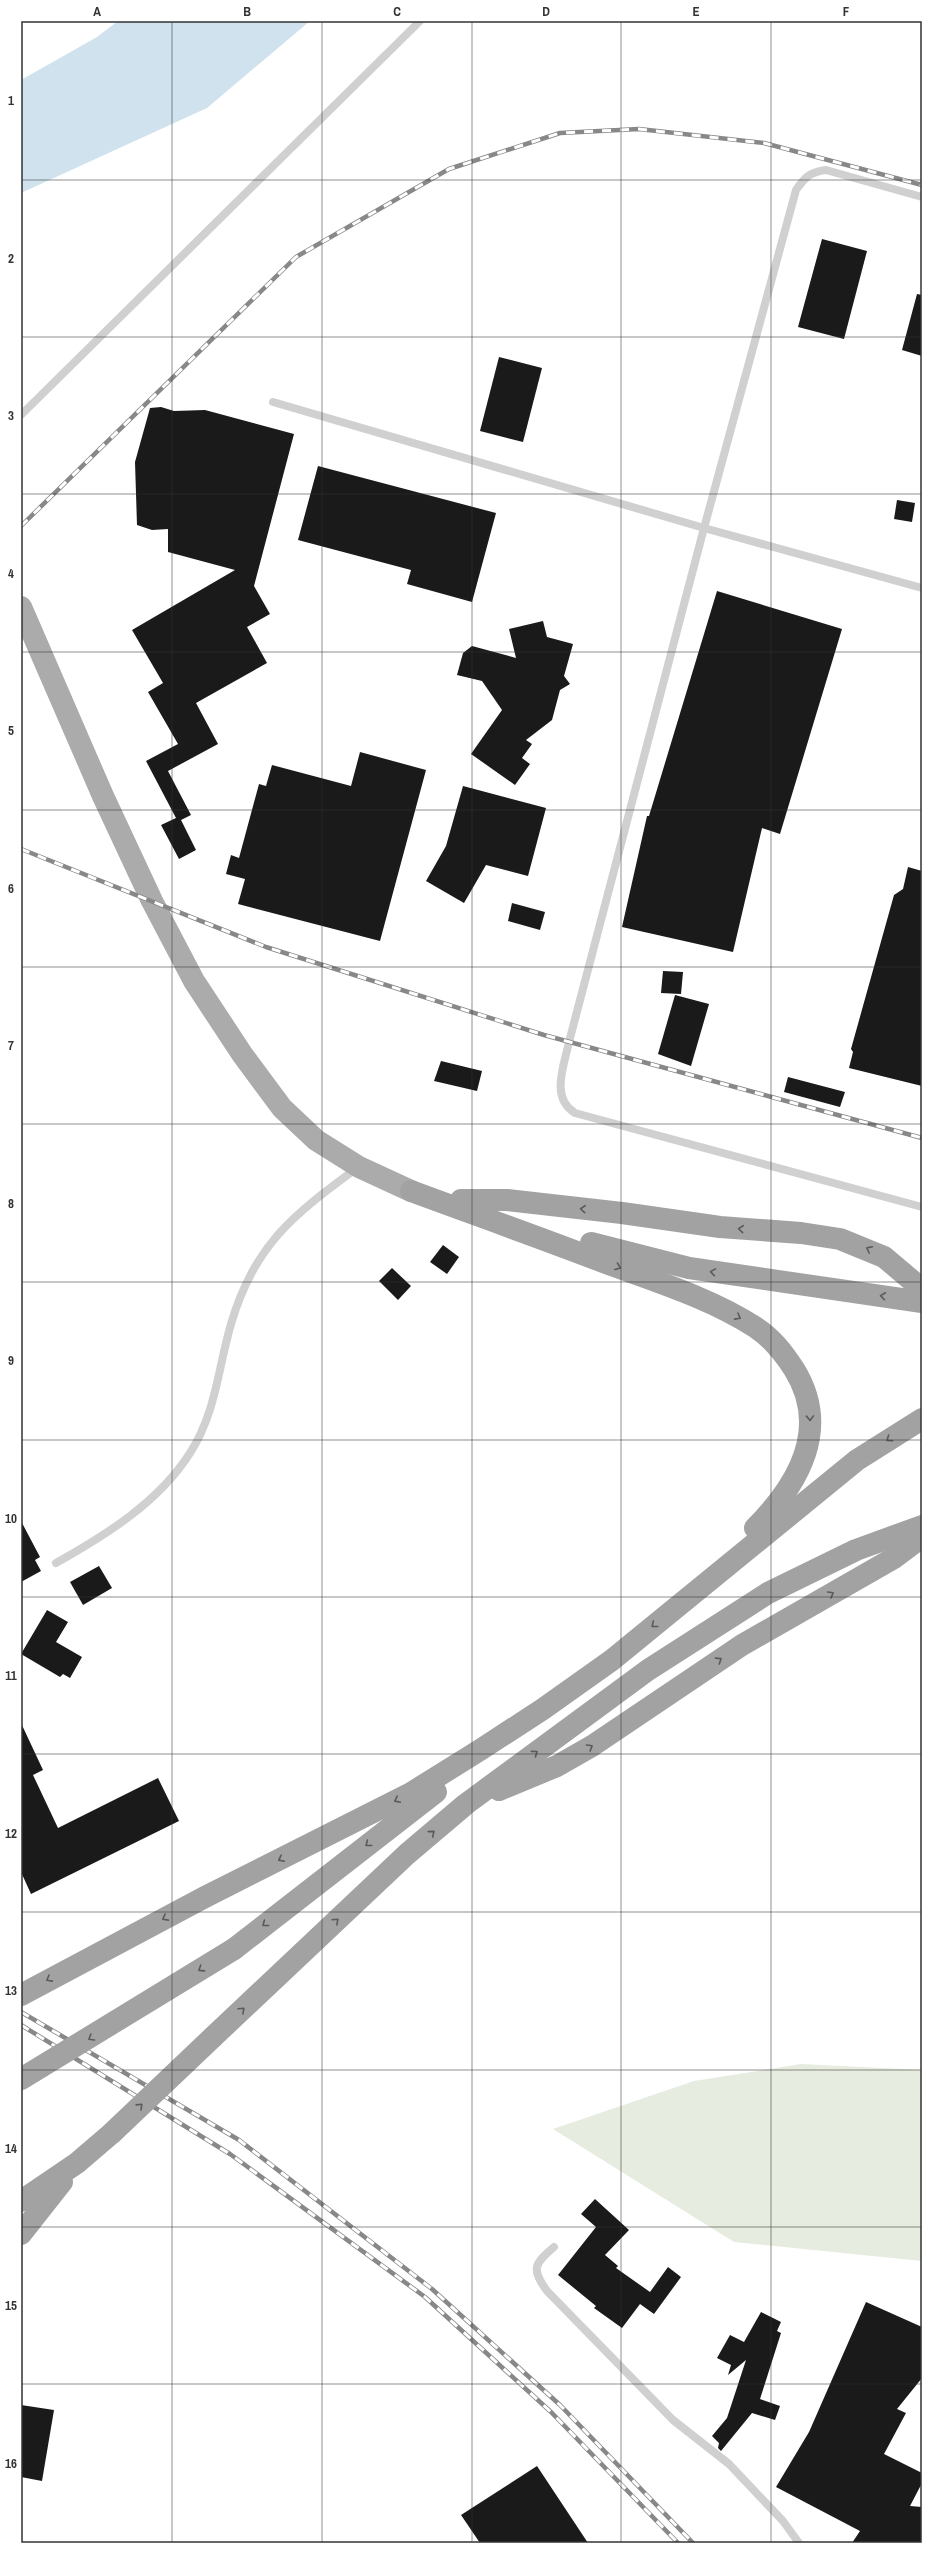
<svg xmlns="http://www.w3.org/2000/svg" width="943" height="2564" font-family="'Archivo Narrow',sans-serif">
  <style>
    .green { fill: #e6ecdf }
    .water { fill: #cfe2ee }
    .building { fill: #1a1a1a }
    .lines { fill: none; stroke-linecap: round; stroke-linejoin: round }
    .service { stroke: #d0d0d0; stroke-width: 8 }
    .primary { stroke: #ababab; stroke-width: 22 }
    .trunk { stroke: #a2a2a2; stroke-width: 22 }
    .rail-casing { stroke: #888; stroke-width: 4.5 }
    .rail { stroke: #fff; stroke-width: 3; stroke-dasharray: 9; stroke-linecap: butt }
    .trunk-bridge { stroke: #a2a2a2; stroke-width: 22 }
    .oneway { stroke: #5a5a5a }
    .grid { fill: none; stroke: #333; stroke-width: 1; stroke-opacity: 0.55 }
    .neatline { fill: none; stroke: #333; stroke-width: 1.5 }
    .grid-label { font-size: 13px; text-anchor: middle; font-weight: bold; fill: #333 }
  </style>
  <rect width="100%" height="100%" fill="#fff"/>
  <polygon class="green" points="801,2064 922,2070 922,2261 734,2242 553,2129 694,2081"/>
  <polygon class="water" points="118,21 310,21 207,108 21,193 21,80 97,37"/>
  <g class="building">
    <polygon points="822,239 867,251 844,339 798,327"/>
    <polygon points="917,294 922,295 922,356 902,350"/>
    <polygon points="499,357 542,368 523,442 480,431"/>
    <polygon points="161,407 174,411 205,410 294,434 254,586 270,614 247,627 267,663 196,703 218,744 168,771 191,815 181,820 196,850 179,859 161,825 176,818 146,761 178,744 148,692 163,683 132,630 235,570 168,552 168,529 152,530 137,525 135,462 150,408"/>
    <polygon points="318,466 496,513 472,602 407,584 411,570 298,540"/>
    <polygon points="897,500 915,503 912,522 894,519"/>
    <polygon points="717,591 842,629 780,834 762,828 733,952 622,927 647,816 649,816"/>
    <polygon points="543,621 547,637 573,644 564,676 570,684 560,690 552,720 526,740 532,744 522,758 530,764 515,785 471,754 502,710 482,681 457,675 463,653 472,646 516,658 509,629"/>
    <polygon points="360,752 426,770 380,941 238,904 245,879 226,874 231,855 239,858 259,784 266,786 272,765 351,786"/>
    <polygon points="463,786 546,808 528,876 486,865 464,903 426,881 446,846"/>
    <polygon points="908,867 922,871 922,1086 849,1068 853,1052 851,1049 894,895 903,889"/>
    <polygon points="512,903 545,912 540,930 508,921"/>
    <polygon points="663,971 683,972 681,994 661,993"/>
    <polygon points="675,995 709,1004 691,1066 658,1054"/>
    <polygon points="441,1061 482,1071 477,1091 434,1081"/>
    <polygon points="788,1077 845,1092 840,1107 784,1092"/>
    <polygon points="443,1245 459,1257 447,1274 430,1262"/>
    <polygon points="392,1268 411,1286 398,1300 379,1281"/>
    <polygon points="21,1521 40,1557 35,1560 41,1571 21,1582"/>
    <polygon points="99,1566 112,1588 83,1605 70,1582"/>
    <polygon points="47,1610 68,1622 56,1642 82,1657 70,1678 63,1674 60,1677 21,1654"/>
    <polygon points="21,1723 43,1770 33,1775 58,1828 158,1778 179,1821 31,1894 21,1872"/>
    <polygon points="595,2199 629,2230 605,2255 618,2266 616,2268 650,2292 668,2267 681,2277 654,2314 640,2304 622,2328 594,2308 596,2306 558,2275 596,2227 581,2214"/>
    <polygon points="866,2302 922,2327 922,2378 897,2409 906,2413 884,2454 922,2473 922,2483 910,2506 922,2507 922,2543 852,2543 860,2531 776,2487 809,2432"/>
    <polygon points="761,2312 781,2322 777,2331 781,2333 760,2399 780,2406 775,2420 752,2413 721,2451 718,2448 719,2443 712,2436 727,2418 746,2360 728,2375 731,2365 717,2358 730,2335 744,2342"/>
    <polygon points="21,2405 54,2410 42,2481 21,2477"/>
    <polygon points="537,2466 588,2543 480,2543 461,2515"/>
  </g>
  <g class="lines">
    <g class="service">
      <path d="M922 197 826 170C810 172 805 177 796 190L704 528 569 1042C564 1066 550 1098 575 1113L922 1207"/>
      <polyline points="273,402 704,528 922,588"/>
      <polyline points="21,415 420,21"/>
      <path d="M56 1563C106 1535 159 1502 190 1453 216 1413 218 1368 231 1324 254 1245 293 1215 357 1168"/>
      <path d="M554 2247C534 2264 531 2269 547 2291L673 2420 729 2464 783 2521 799 2543"/>
    </g>
    <polyline class="primary" points="21,607 103,796 152,901 194,981 242,1054 282,1108 316,1140 359,1167 411,1191"/>
    <g class="trunk">
      <path d="M411 1191C476 1215 541 1238 606 1263 655 1281 710 1298 755 1327 772 1338 783 1352 794 1369 831 1428 799 1484 755 1528"/>
      <polyline points="461,1200 507,1200 622,1213 720,1227 801,1233 840,1239 884,1257 922,1289"/>
      <polyline points="591,1243 689,1268 922,1302"/>
      <polyline points="499,1790 557,1766 592,1746 742,1645 894,1558 922,1537"/>
      <polyline points="234,1949 436,1792"/>
      <polyline points="21,1995 205,1897 411,1793 480,1750 543,1709 612,1660 857,1460 922,1419"/>
      <polyline points="213,2037 407,1854 466,1804 648,1670 768,1593 856,1550 922,1526"/>
      <polyline points="21,2201 77,2163 112,2133"/>
      <polyline points="21,2234 62,2182"/>
    </g>
    <defs>
      <g id="rail">
        <polyline points="21,526 296,257 449,169 560,133 639,129 764,143 922,185"/>
        <polyline points="21,849 266,947 544,1035 922,1138"/>
        <polyline points="21,2012 239,2140 432,2289 560,2405 693,2543"/>
        <polyline points="21,2025 230,2154 425,2297 551,2412 678,2543"/>
      </g>
    </defs>
    <use href="#rail" class="rail-casing"/>
    <use href="#rail" class="rail"/>
    <g class="trunk-bridge">
      <polyline points="21,2079 234,1949"/>
      <polyline points="112,2133 213,2037"/>
    </g>
  </g>
  <defs><path id="oneway-chevron" d="M-2-3.5L2.5 0L-2 3.5" fill="none" stroke-width="1.6" stroke-linecap="round" stroke-linejoin="round"/></defs>
  <g class="oneway">
    <use href="#oneway-chevron" transform="translate(583 1209) rotate(-175)"/>
    <use href="#oneway-chevron" transform="translate(741 1229) rotate(-175)"/>
    <use href="#oneway-chevron" transform="translate(869 1249) rotate(-154)"/>
    <use href="#oneway-chevron" transform="translate(618 1267) rotate(21)"/>
    <use href="#oneway-chevron" transform="translate(713 1272) rotate(-171)"/>
    <use href="#oneway-chevron" transform="translate(883 1296) rotate(-172)"/>
    <use href="#oneway-chevron" transform="translate(738 1317) rotate(29)"/>
    <use href="#oneway-chevron" transform="translate(810 1418) rotate(88)"/>
    <use href="#oneway-chevron" transform="translate(889 1439) rotate(146)"/>
    <use href="#oneway-chevron" transform="translate(831 1594) rotate(-30)"/>
    <use href="#oneway-chevron" transform="translate(654 1625) rotate(141)"/>
    <use href="#oneway-chevron" transform="translate(719 1660) rotate(-33)"/>
    <use href="#oneway-chevron" transform="translate(590 1747) rotate(-31)"/>
    <use href="#oneway-chevron" transform="translate(535 1753) rotate(-36)"/>
    <use href="#oneway-chevron" transform="translate(397 1800) rotate(153)"/>
    <use href="#oneway-chevron" transform="translate(432 1833) rotate(-40)"/>
    <use href="#oneway-chevron" transform="translate(368 1844) rotate(142)"/>
    <use href="#oneway-chevron" transform="translate(281 1859) rotate(153)"/>
    <use href="#oneway-chevron" transform="translate(165 1918) rotate(152)"/>
    <use href="#oneway-chevron" transform="translate(336 1921) rotate(-43)"/>
    <use href="#oneway-chevron" transform="translate(265 1924) rotate(142)"/>
    <use href="#oneway-chevron" transform="translate(201 1969) rotate(147)"/>
    <use href="#oneway-chevron" transform="translate(49 1979) rotate(151)"/>
    <use href="#oneway-chevron" transform="translate(242 2010) rotate(-43)"/>
    <use href="#oneway-chevron" transform="translate(91 2038) rotate(149)"/>
    <use href="#oneway-chevron" transform="translate(140 2106) rotate(-44)"/>
  </g>
  <path class="grid" d="M172 21V2543M322 21V2543M472 21V2543M621 21V2543M771 21V2543M21 180H922M21 337H922M21 494H922M21 652H922M21 810H922M21 967H922M21 1124H922M21 1282H922M21 1440H922M21 1597H922M21 1754H922M21 1912H922M21 2070H922M21 2227H922M21 2384H922"/>
  <rect width="943" height="2564" fill="none" stroke="#ffffff" stroke-width="44"/>
  <rect x="22" y="22" width="899" height="2520" class="neatline"/>
  <g class="grid-label">
    <text x="97" y="16">A</text>
    <text x="247" y="16">B</text>
    <text x="397" y="16">C</text>
    <text x="546" y="16">D</text>
    <text x="696" y="16">E</text>
    <text x="846" y="16">F</text>
    <text x="11" y="105">1</text>
    <text x="11" y="263">2</text>
    <text x="11" y="420">3</text>
    <text x="11" y="578">4</text>
    <text x="11" y="735">5</text>
    <text x="11" y="893">6</text>
    <text x="11" y="1050">7</text>
    <text x="11" y="1208">8</text>
    <text x="11" y="1365">9</text>
    <text x="11" y="1523">10</text>
    <text x="11" y="1680">11</text>
    <text x="11" y="1838">12</text>
    <text x="11" y="1995">13</text>
    <text x="11" y="2153">14</text>
    <text x="11" y="2310">15</text>
    <text x="11" y="2468">16</text>
  </g>
</svg>
